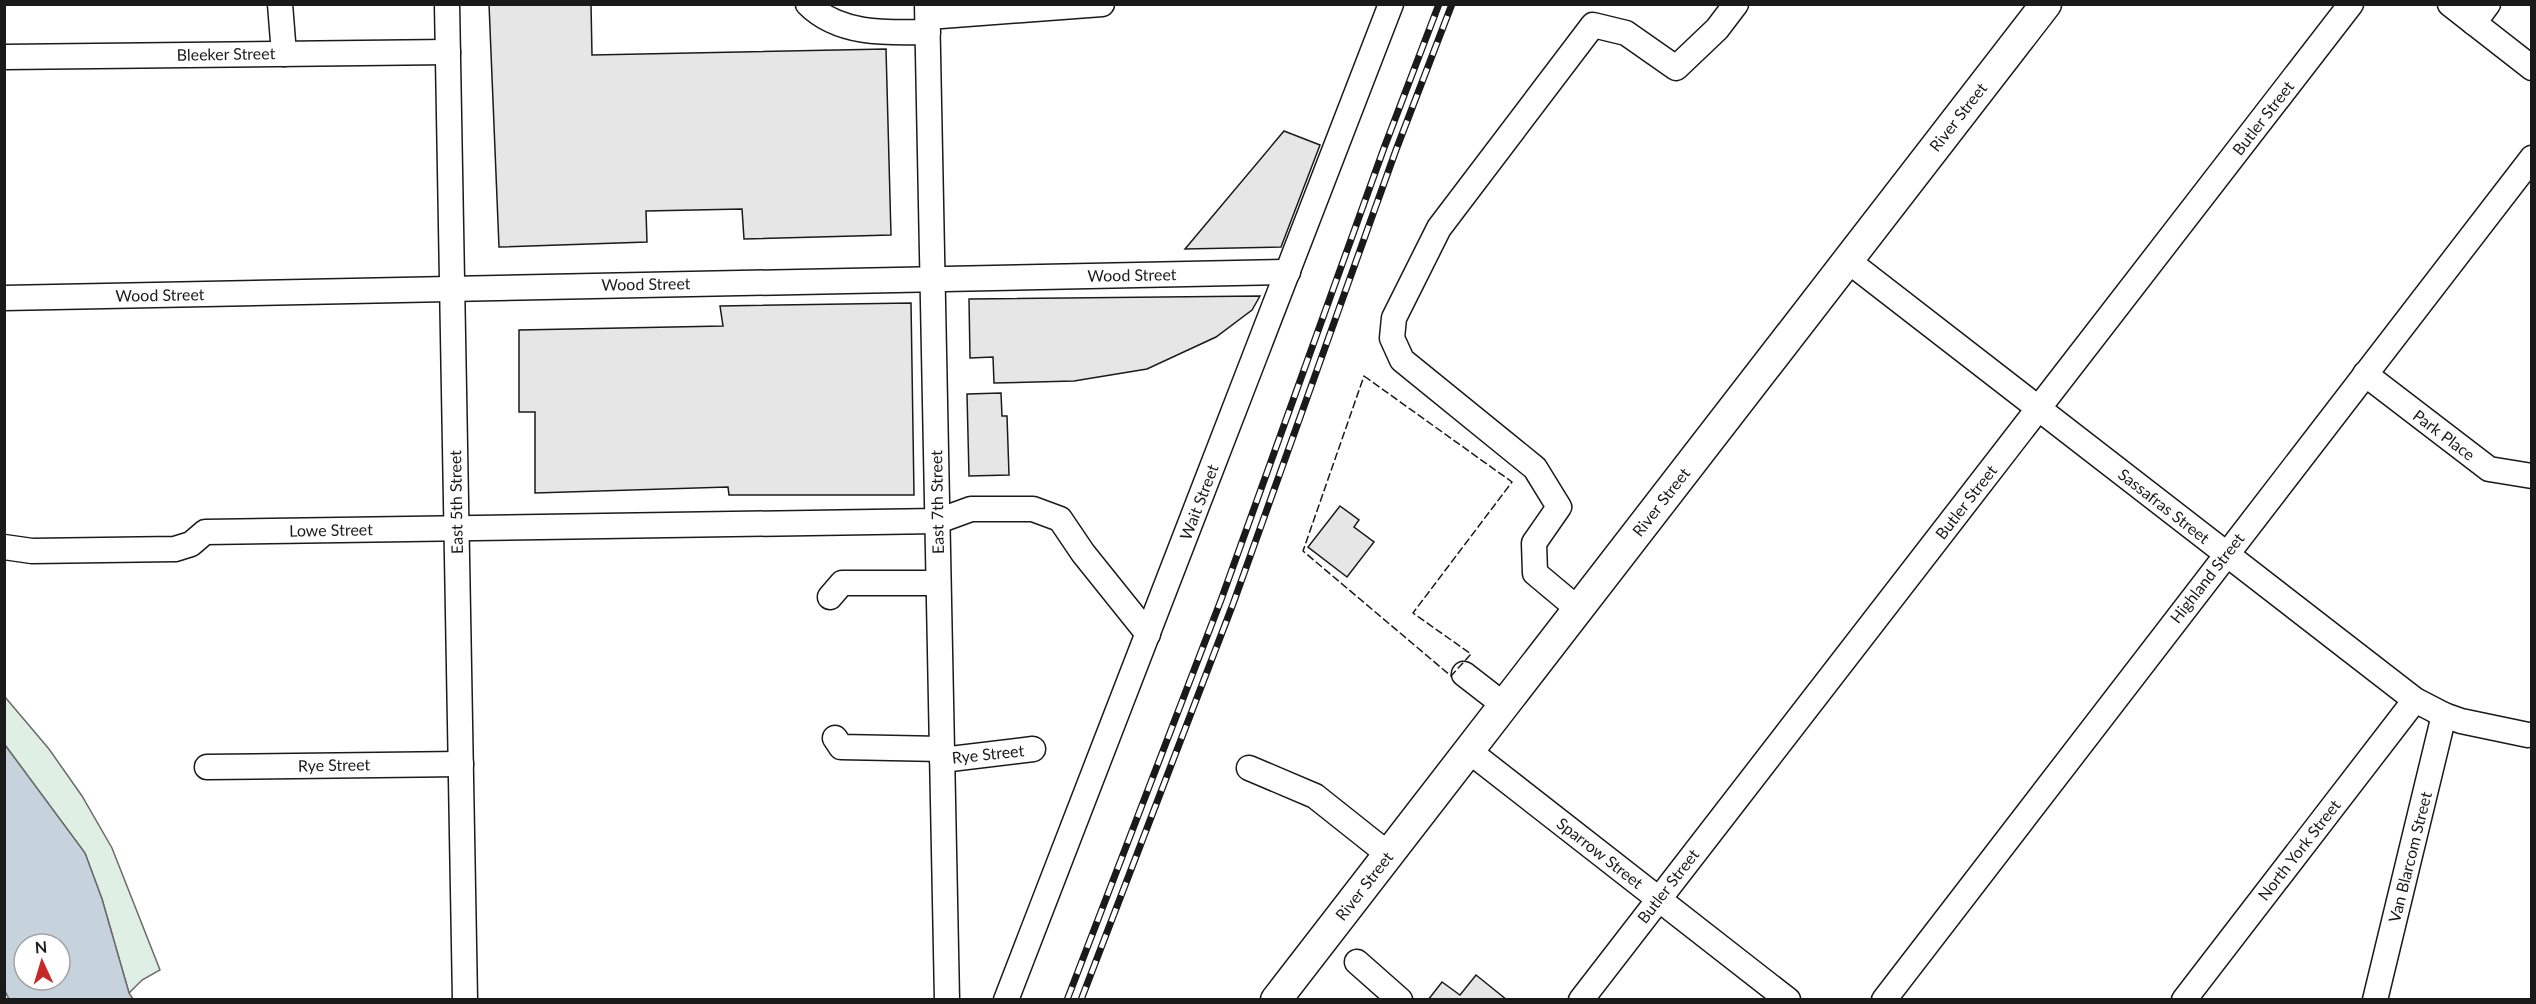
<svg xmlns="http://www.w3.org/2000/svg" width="2536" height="1004" font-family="Lato,sans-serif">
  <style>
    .green { fill: #e0efe3; stroke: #6a6a6a; stroke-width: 1.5 }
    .water { fill: #c6d2dc; stroke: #6a6a6a; stroke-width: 1.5; fill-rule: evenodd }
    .building { fill: #e6e6e6; stroke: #1a1a1a; stroke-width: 1.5 }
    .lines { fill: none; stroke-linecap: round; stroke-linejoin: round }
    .minor-casing { stroke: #1a1a1a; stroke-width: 27 }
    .major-casing { stroke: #1a1a1a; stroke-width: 33 }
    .minor { stroke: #fff; stroke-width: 24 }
    .major { stroke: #fff; stroke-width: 30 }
    .rail-casing { stroke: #1a1a1a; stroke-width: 7 }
    .rail { stroke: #fff; stroke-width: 4.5; stroke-dasharray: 14; stroke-linecap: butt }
    .fence { stroke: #1a1a1a; stroke-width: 1.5; stroke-dasharray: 8 3; stroke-linecap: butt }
    .labels { text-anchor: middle; stroke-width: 4.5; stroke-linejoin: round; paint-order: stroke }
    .street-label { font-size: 16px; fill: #1a1a1a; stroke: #fff }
  </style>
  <rect width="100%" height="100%" fill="#fff"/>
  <polygon class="green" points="5,697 49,749 82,796 112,848 160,970 142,980 129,993 102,899 85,853 5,745"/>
  <path class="water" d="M5 745 85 853 102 899 129 993 133 999H9L5 991ZM24 944H60V980H24Z"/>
  <g class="building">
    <polygon points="489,4 591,4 592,55 886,49 891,235 744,239 742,209 646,211 647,242 499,247"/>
    <polygon points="1284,131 1320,145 1281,247 1185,249"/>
    <polygon points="1260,296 1252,310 1216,337 1147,369 1074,381 994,383 993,357 970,358 969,299"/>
    <polygon points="911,303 914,495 729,495 728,487 535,493 535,412 519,412 519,330 723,326 720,306"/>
    <polygon points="1001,393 1002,416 1007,416 1009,475 969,476 967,394"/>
    <polygon points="1340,506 1359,520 1354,527 1374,542 1347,577 1308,547"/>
    <polygon points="1476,975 1507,1000 1428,1000 1442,982 1460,995"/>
  </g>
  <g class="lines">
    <defs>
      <g id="minor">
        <polyline points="280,4 284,54"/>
        <polyline points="447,4 465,1000"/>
        <path d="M808 4C839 35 887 33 928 32"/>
        <polyline points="927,4 947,1000"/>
        <polyline points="2450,4 2532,68"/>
        <polyline points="928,17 1102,4"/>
        <polyline points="2474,23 2488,4"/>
        <polyline points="4,57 448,52"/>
        <polyline points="1847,260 2415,700 2444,715 2461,721 2528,735"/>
        <polyline points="4,298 1288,272"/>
        <polyline points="2365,374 2489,469 2532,476"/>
        <polyline points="4,547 32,551 175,549 191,544 205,532 938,521 971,509 1033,509 1060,519 1083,553 1148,634"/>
        <polyline points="830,597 842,583 938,583"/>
        <polyline points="1578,609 1535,573 1534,543 1559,507 1535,468 1402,360 1392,338 1394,318 1439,228 1593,25 1626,33 1676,68 1717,29 1736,4"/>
        <polyline points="1464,674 1504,705"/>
        <polyline points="835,738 841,747 942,749"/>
        <polyline points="1469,751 1788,1000"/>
        <polyline points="942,760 1033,749"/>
        <polyline points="207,767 461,764"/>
        <polyline points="1249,768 1315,796 1388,854"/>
        <polyline points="1357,962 1400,1000"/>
        <polyline points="1006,1000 1391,4"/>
        <polyline points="1581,1000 2351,4"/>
        <polyline points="1884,1000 2532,158"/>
        <polyline points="2184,1000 2415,700"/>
        <polyline points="2375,1000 2444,715"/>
      </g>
      <polyline id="major" points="1276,1000 2046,4"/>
    </defs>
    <use href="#minor" class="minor-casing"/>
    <use href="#major" class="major-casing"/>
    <use href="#minor" class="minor"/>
    <use href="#major" class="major"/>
    <defs>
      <g id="rail">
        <polyline points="1067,1000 1221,600 1384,148 1439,4"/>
        <polyline points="1081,1000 1233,604 1396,150 1452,4"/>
      </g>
    </defs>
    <use href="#rail" class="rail-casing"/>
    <use href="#rail" class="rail"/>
    <polygon class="fence" points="1364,376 1512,482 1413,613 1471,654 1451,676 1303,551"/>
  </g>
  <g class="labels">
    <g class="street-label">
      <text transform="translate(226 54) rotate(-1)" y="6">Bleeker Street</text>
      <text transform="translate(1958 117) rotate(-52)" y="6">River Street</text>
      <text transform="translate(2263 118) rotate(-52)" y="6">Butler Street</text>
      <text transform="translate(1132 275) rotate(-1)" y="6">Wood Street</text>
      <text transform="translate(646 284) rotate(-1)" y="6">Wood Street</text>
      <text transform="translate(160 295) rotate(-1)" y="6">Wood Street</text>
      <text transform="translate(2444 435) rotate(37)" y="6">Park Place</text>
      <text transform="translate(456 502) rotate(-91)" y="6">East 5th Street</text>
      <text transform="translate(937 502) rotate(-91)" y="6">East 7th Street</text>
      <text transform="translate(1199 502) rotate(-69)" y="6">Wait Street</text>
      <text transform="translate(1661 502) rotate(-52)" y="6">River Street</text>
      <text transform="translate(1966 502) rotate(-52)" y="6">Butler Street</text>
      <text transform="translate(2164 506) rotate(38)" y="6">Sassafras Street</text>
      <text transform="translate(331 530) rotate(-1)" y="6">Lowe Street</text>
      <text transform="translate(2207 578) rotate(-52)" y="6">Highland Street</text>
      <text transform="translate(988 754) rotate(-6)" y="6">Rye Street</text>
      <text transform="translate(334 765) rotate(-1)" y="6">Rye Street</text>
      <text transform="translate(2299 850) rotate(-52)" y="6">North York Street</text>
      <text transform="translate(1600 853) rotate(38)" y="6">Sparrow Street</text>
      <text transform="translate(2410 857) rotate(-76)" y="6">Van Blarcom Street</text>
      <text transform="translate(1364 886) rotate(-52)" y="6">River Street</text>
      <text transform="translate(1668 886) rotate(-52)" y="6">Butler Street</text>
    </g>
  </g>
  <rect width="2536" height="1004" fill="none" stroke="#1a1a1a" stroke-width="12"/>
  <g transform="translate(42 962) rotate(356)"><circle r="28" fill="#ffffff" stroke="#a3a3a3" stroke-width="1.5"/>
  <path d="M0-4.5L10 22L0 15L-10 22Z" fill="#c62828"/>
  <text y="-9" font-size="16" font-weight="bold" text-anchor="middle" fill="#1a1a1a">N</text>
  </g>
</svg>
